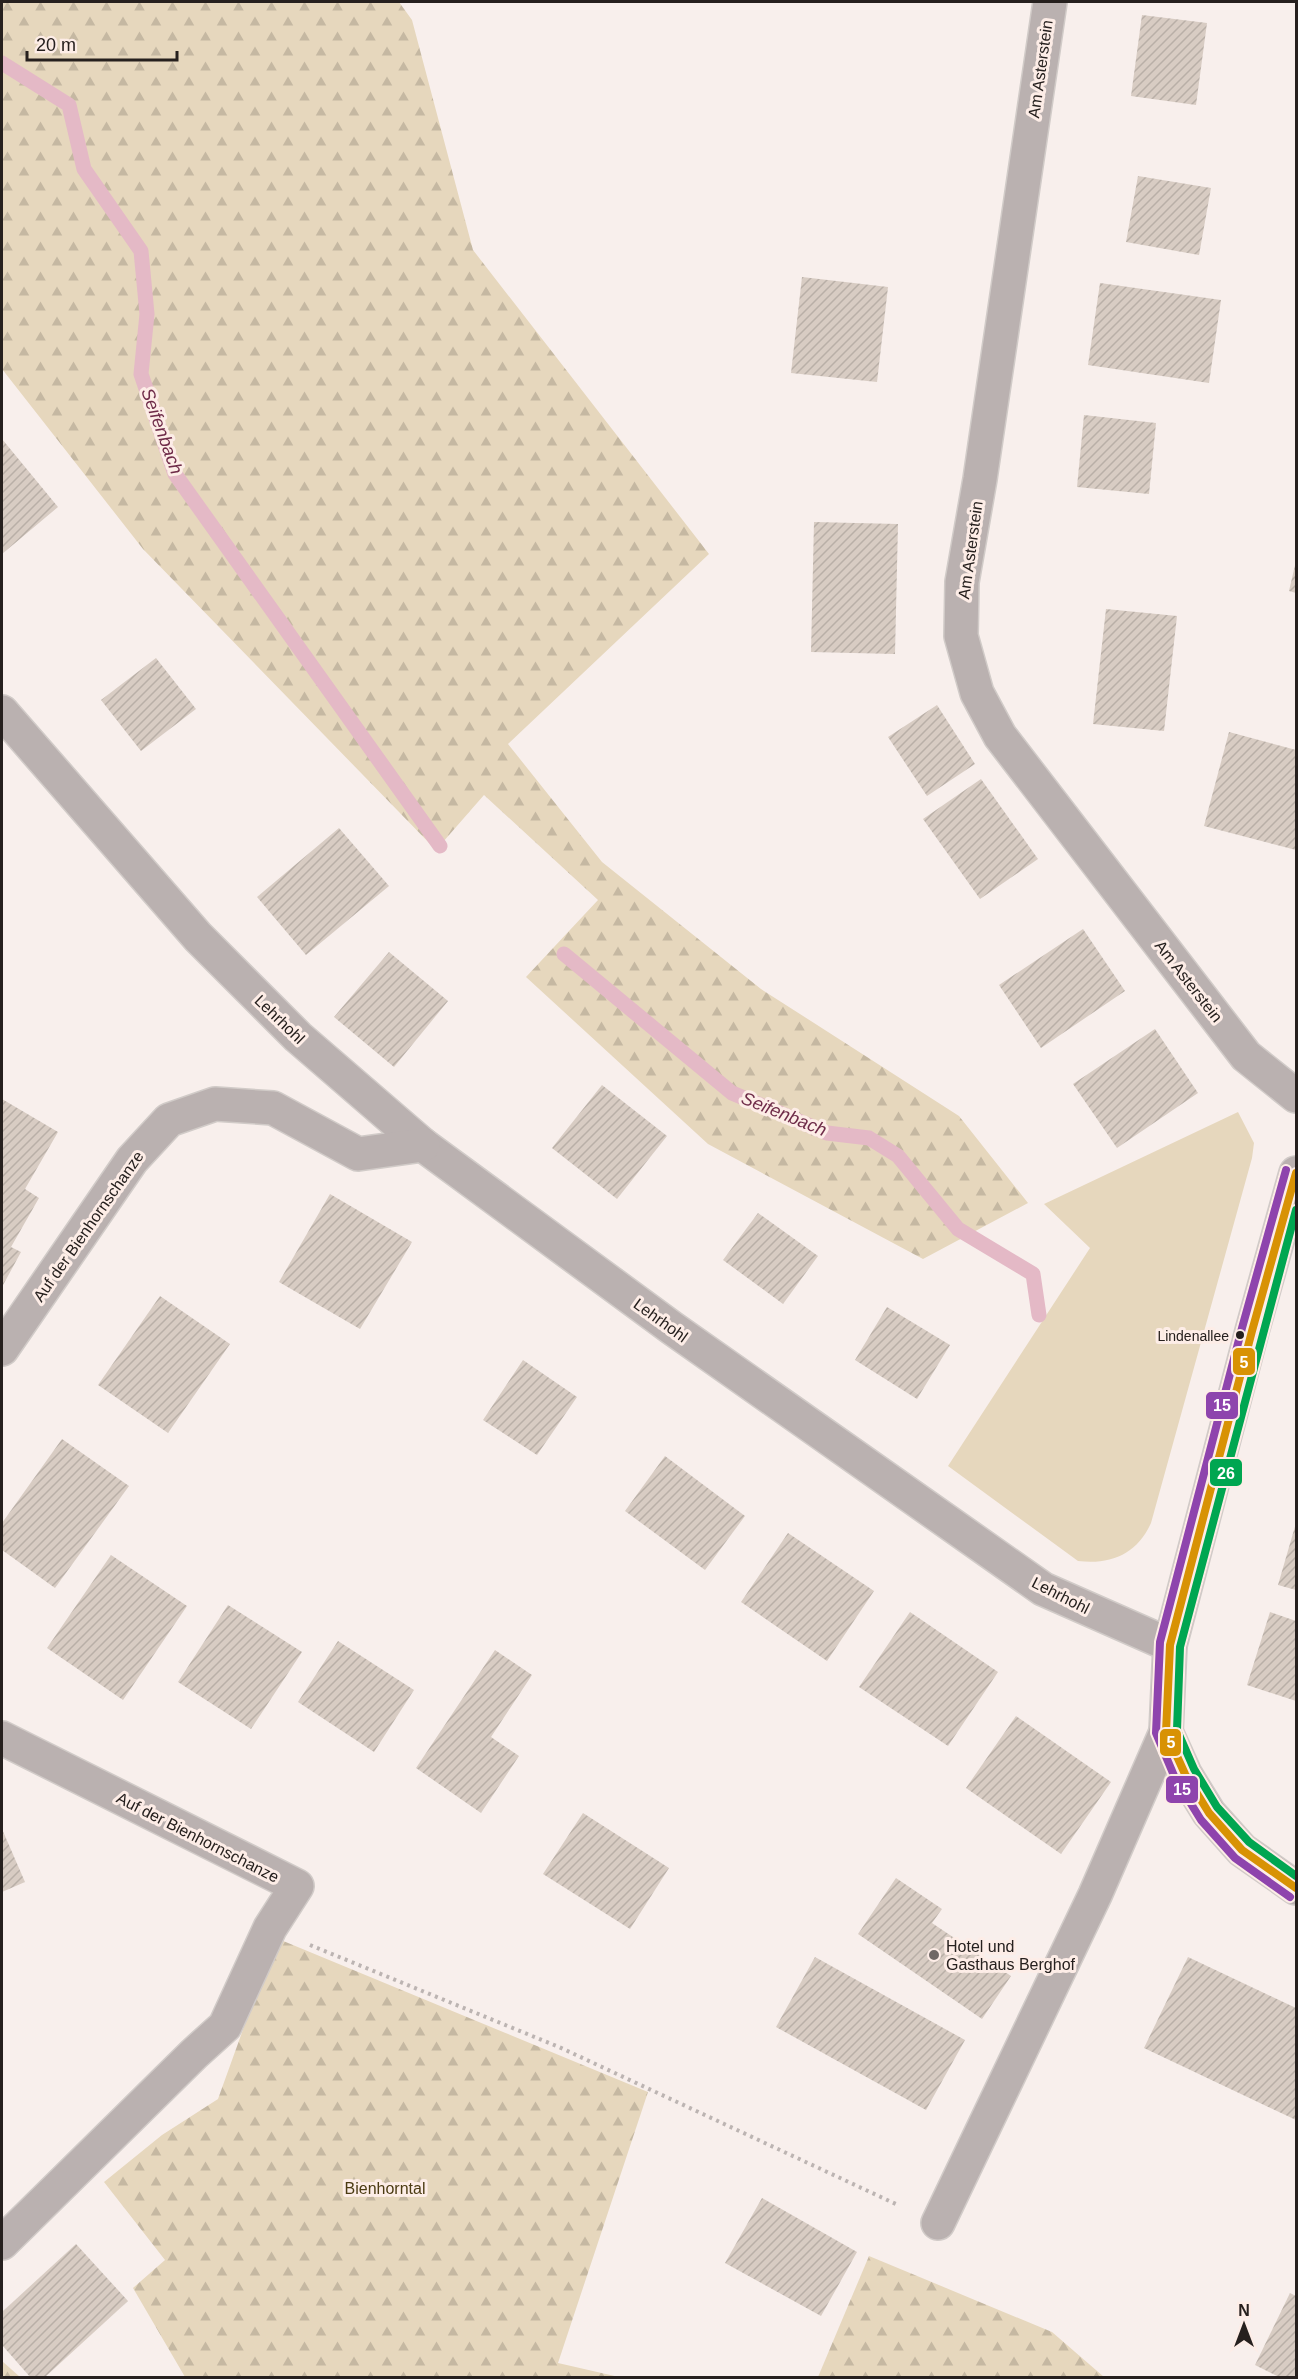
<svg xmlns="http://www.w3.org/2000/svg" width="1298" height="2379" font-family="Helvetica,sans-serif">
  <style>
    .green { fill: #e6d7bd }
    .forest { fill: url(#forest-firs) }
    .lines { fill: none; stroke-linecap: round; stroke-linejoin: round }
    .stream { stroke: #e4b9c6; stroke-width: 15 }
    .building { fill: url(#building-hatch) }
    .minor-casing { stroke: #d1cbc8; stroke-width: 36 }
    .path { stroke: #bcb4b2; stroke-width: 4; stroke-dasharray: 3 4.5; stroke-linecap: butt }
    .minor { stroke: #bab1b0; stroke-width: 33 }
    .bus-1-casing { stroke: #fdede7; stroke-width: 12 }
    .bus-2-casing { stroke: #fdede7; stroke-width: 12 }
    .bus-3-casing { stroke: #fdede7; stroke-width: 12 }
    .bus-1 { stroke: #d89204; stroke-width: 8 }
    .bus-2 { stroke: #8e44ad; stroke-width: 8 }
    .bus-3 { stroke: #00a651; stroke-width: 8 }
    .bus-dot { fill: #26201e; stroke: #fdede7; stroke-width: 2 }
    .poi-dot { fill: #706866; stroke: #fdede7; stroke-width: 2 }
    .labels { text-anchor: middle; stroke-width: 6; stroke-linejoin: round; paint-order: stroke }
    .bus-label { font-size: 14px; fill: #26201e; stroke: #fdede7; text-anchor: end }
    .street-label { font-size: 16px; fill: #26201e; stroke: #fdede7 }
    .poi-label { font-size: 16px; fill: #26201e; stroke: #fdede7; text-anchor: start }
    .park-label { font-size: 16px; fill: #4b3b12; stroke: #fdede7 }
    .water-label { font-size: 18px; font-style: italic; fill: #6f2c49; stroke: #fdede7 }
    .line-badge { stroke: #fdede7; stroke-width: 2 }
    .badge-label { font-size: 16px; text-anchor: middle; font-weight: bold; fill: #fff }
  </style>
  <defs>
    <pattern id="forest-firs" width="22" height="20" patternUnits="userSpaceOnUse" patternTransform="scale(1.5)"><rect width="22" height="20" fill="#e6d7bd"/><path d="M5 1l3.5 6h-7zM16 11l3.5 6h-7z" fill="#c5b8a2"/></pattern>
    <pattern id="building-hatch" width="6" height="6" patternUnits="userSpaceOnUse" patternTransform="scale(1.5)"><rect width="6" height="6" fill="#d8ccc3"/><path d="M-1 1l2-2M0 6l6-6M5 7l2-2" fill="none" stroke="#b9afa7"/></pattern>
  </defs>
  <rect width="100%" height="100%" fill="#f8efec"/>
  <path class="green" d="M1238 1112 1254 1143 1252 1158 1151 1523C1137 1554 1111 1565 1078 1561L948 1466 1090 1248 1044 1204Z"/>
  <g class="forest">
    <polygon points="2,2 399,2 412,20 473,250 709,554 508,744 602,862 761,989 959,1116 1028,1203 923,1259 708,1144 526,977 598,900 484,795 436,850 143,549 2,369"/>
    <polygon points="276,1938 648,2092 558,2363 619,2377 185,2377 133,2288 165,2260 104,2182 162,2135 218,2099"/>
    <polygon points="869,2256 1052,2332 1104,2377 818,2377"/>
    <polygon points="2,2361 20,2377 2,2377"/>
  </g>
  <g class="lines">
    <g class="stream">
      <polyline points="2,63 69,105 84,169 141,251 147,314 141,374 175,474 440,846"/>
      <polyline points="564,954 732,1093 827,1133 869,1138 898,1156 958,1229 1033,1274 1039,1315"/>
    </g>
  </g>
  <g class="building">
    <polygon points="1142,15 1207,23 1196,105 1131,96"/>
    <polygon points="1138,176 1211,188 1199,255 1126,242"/>
    <polygon points="802,277 888,287 877,382 791,373"/>
    <polygon points="1100,283 1221,300 1209,383 1088,365"/>
    <polygon points="1084,415 1156,423 1149,494 1077,487"/>
    <polygon points="2,439 58,507 2,554"/>
    <polygon points="814,522 898,524 895,654 811,652"/>
    <polygon points="1296,561 1296,593 1289,591"/>
    <polygon points="1106,609 1177,616 1164,731 1093,724"/>
    <polygon points="156,658 196,709 141,751 101,700"/>
    <polygon points="937,705 975,764 927,796 888,737"/>
    <polygon points="1229,732 1296,750 1296,850 1204,826"/>
    <polygon points="981,779 1038,859 980,899 923,819"/>
    <polygon points="339,828 389,886 306,955 257,897"/>
    <polygon points="1083,929 1125,991 1041,1048 999,985"/>
    <polygon points="389,952 448,1001 394,1067 334,1017"/>
    <polygon points="1155,1029 1198,1093 1117,1148 1073,1084"/>
    <polygon points="602,1085 667,1136 617,1199 552,1148"/>
    <polygon points="2,1099 58,1132 25,1189 39,1198 11,1247 21,1252 2,1287"/>
    <polygon points="330,1194 412,1242 360,1329 279,1282"/>
    <polygon points="758,1213 818,1256 783,1304 723,1260"/>
    <polygon points="160,1296 230,1344 168,1433 98,1385"/>
    <polygon points="887,1307 950,1345 917,1399 855,1360"/>
    <polygon points="523,1360 577,1397 537,1455 483,1420"/>
    <polygon points="62,1439 129,1486 55,1588 2,1550 2,1523"/>
    <polygon points="665,1456 745,1516 705,1570 625,1511"/>
    <polygon points="1296,1523 1296,1590 1278,1585"/>
    <polygon points="788,1533 874,1591 827,1661 741,1602"/>
    <polygon points="111,1555 187,1606 123,1700 47,1648"/>
    <polygon points="228,1605 302,1652 251,1729 178,1682"/>
    <polygon points="910,1612 998,1672 948,1746 859,1687"/>
    <polygon points="1270,1612 1296,1621 1296,1701 1247,1685"/>
    <polygon points="338,1641 414,1690 374,1752 298,1702"/>
    <polygon points="495,1650 532,1675 491,1737 519,1756 481,1813 416,1768"/>
    <polygon points="1016,1716 1111,1782 1061,1854 966,1788"/>
    <polygon points="583,1813 669,1868 630,1929 543,1874"/>
    <polygon points="2,1829 25,1882 2,1892"/>
    <polygon points="896,1878 942,1909 932,1923 1011,1976 982,2019 858,1934"/>
    <polygon points="815,1957 965,2040 926,2110 776,2027"/>
    <polygon points="1188,1957 1296,2008 1296,2120 1144,2048"/>
    <polygon points="762,2198 857,2252 821,2316 725,2263"/>
    <polygon points="76,2244 128,2301 44,2378 31,2378 2,2345 2,2312"/>
    <polygon points="1290,2293 1296,2296 1296,2378 1281,2378 1255,2365"/>
  </g>
  <g class="lines">
    <defs>
      <g id="minor">
        <polyline points="1050,2 980,479 962,582 961,636 977,693 1000,736 1246,1056 1296,1096"/>
        <polyline points="2,712 198,937 298,1037 423,1145 672,1328 1043,1589 1170,1645"/>
        <polyline points="1296,1173 1252,1331 1170,1645 1166,1732 1185,1774 1209,1813 1242,1850 1296,1888"/>
        <polyline points="2,1349 132,1160 169,1120 215,1104 273,1108 358,1154 423,1145"/>
        <polyline points="2,1738 297,1886 270,1928 225,2026 194,2054 2,2243"/>
        <polyline points="938,2223 1095,1895 1166,1732"/>
      </g>
    </defs>
    <use href="#minor" class="minor-casing"/>
    <polyline class="path" points="310,1945 559,2047 898,2205"/>
    <use href="#minor" class="minor"/>
    <defs>
      <polyline id="bus-1" points="1296,1173 1252,1331 1170,1645 1166,1732 1185,1774 1209,1813 1242,1850 1296,1888"/>
      <polyline id="bus-2" points="1286,1170 1242,1328 1160,1642 1156,1733 1175,1778 1201,1820 1235,1858 1290,1897"/>
      <polyline id="bus-3" points="1296,1210 1180,1647 1177,1730 1194,1769 1217,1807 1249,1842 1296,1876"/>
    </defs>
    <use href="#bus-1" class="bus-1-casing"/>
    <use href="#bus-2" class="bus-2-casing"/>
    <use href="#bus-3" class="bus-3-casing"/>
    <use href="#bus-1" class="bus-1"/>
    <use href="#bus-2" class="bus-2"/>
    <use href="#bus-3" class="bus-3"/>
  </g>
  <circle class="bus-dot" cx="1240" cy="1335" r="5"/>
  <circle class="poi-dot" cx="934" cy="1955" r="6"/>
  <g class="labels">
    <g class="bus-label">
      <text x="1229" y="1341">Lindenallee</text>
    </g>
    <g class="street-label">
      <text transform="translate(1040 69) rotate(-82)" y="6">Am Asterstein</text>
      <text transform="translate(970 550) rotate(-82)" y="6">Am Asterstein</text>
      <text transform="translate(1189 981) rotate(52)" y="6">Am Asterstein</text>
      <text transform="translate(280 1019) rotate(44)" y="6">Lehrhohl</text>
      <text transform="translate(88 1226) rotate(-55)" y="6">Auf der Bienhornschanze</text>
      <text transform="translate(661 1320) rotate(36)" y="6">Lehrhohl</text>
      <text transform="translate(1061 1595) rotate(27)" y="6">Lehrhohl</text>
      <text transform="translate(198 1837) rotate(27)" y="6">Auf der Bienhornschanze</text>
    </g>
    <g class="poi-label">
      <text x="946" y="1952">Hotel und<tspan x="946" dy="18">Gasthaus Berghof</tspan></text>
    </g>
    <g class="park-label">
      <text x="385" y="2194">Bienhorntal</text>
    </g>
    <g class="water-label">
      <text transform="translate(162 431) rotate(70)" y="6">Seifenbach</text>
      <text transform="translate(784 1114) rotate(22)" y="6">Seifenbach</text>
    </g>
  </g>
  <g class="line-badge">
    <rect x="1232" y="1347" width="24" height="29" rx="6" fill="#d89204"/>
    <rect x="1205" y="1391" width="34" height="29" rx="6" fill="#8e44ad"/>
    <rect x="1209" y="1458" width="34" height="29" rx="6" fill="#00a651"/>
    <rect x="1159" y="1728" width="23" height="29" rx="6" fill="#d89204"/>
    <rect x="1165" y="1775" width="34" height="29" rx="6" fill="#8e44ad"/>
  </g>
  <g class="badge-label">
    <text x="1244" y="1368">5</text>
    <text x="1222" y="1411">15</text>
    <text x="1226" y="1479">26</text>
    <text x="1171" y="1748">5</text>
    <text x="1182" y="1795">15</text>
  </g>
  <rect width="1298" height="2379" fill="none" stroke="#26201e" stroke-width="6"/>
  <g transform="translate(1244 2325)" stroke="#fdede7" stroke-width="4.5" paint-order="stroke">
  <path d="M0-4.5L10 22L0 15L-10 22Z" fill="#26201e"/>
  <text y="-9" font-size="16" font-weight="bold" text-anchor="middle" fill="#26201e">N</text>
  </g>
  <path d="M27 51v9h150v-9" fill="none" stroke="#26201e" stroke-width="3"/>
  <text x="36" y="51" font-size="18" fill="#26201e" stroke="#fdede7" stroke-width="4.5" paint-order="stroke">20 m</text>
</svg>
